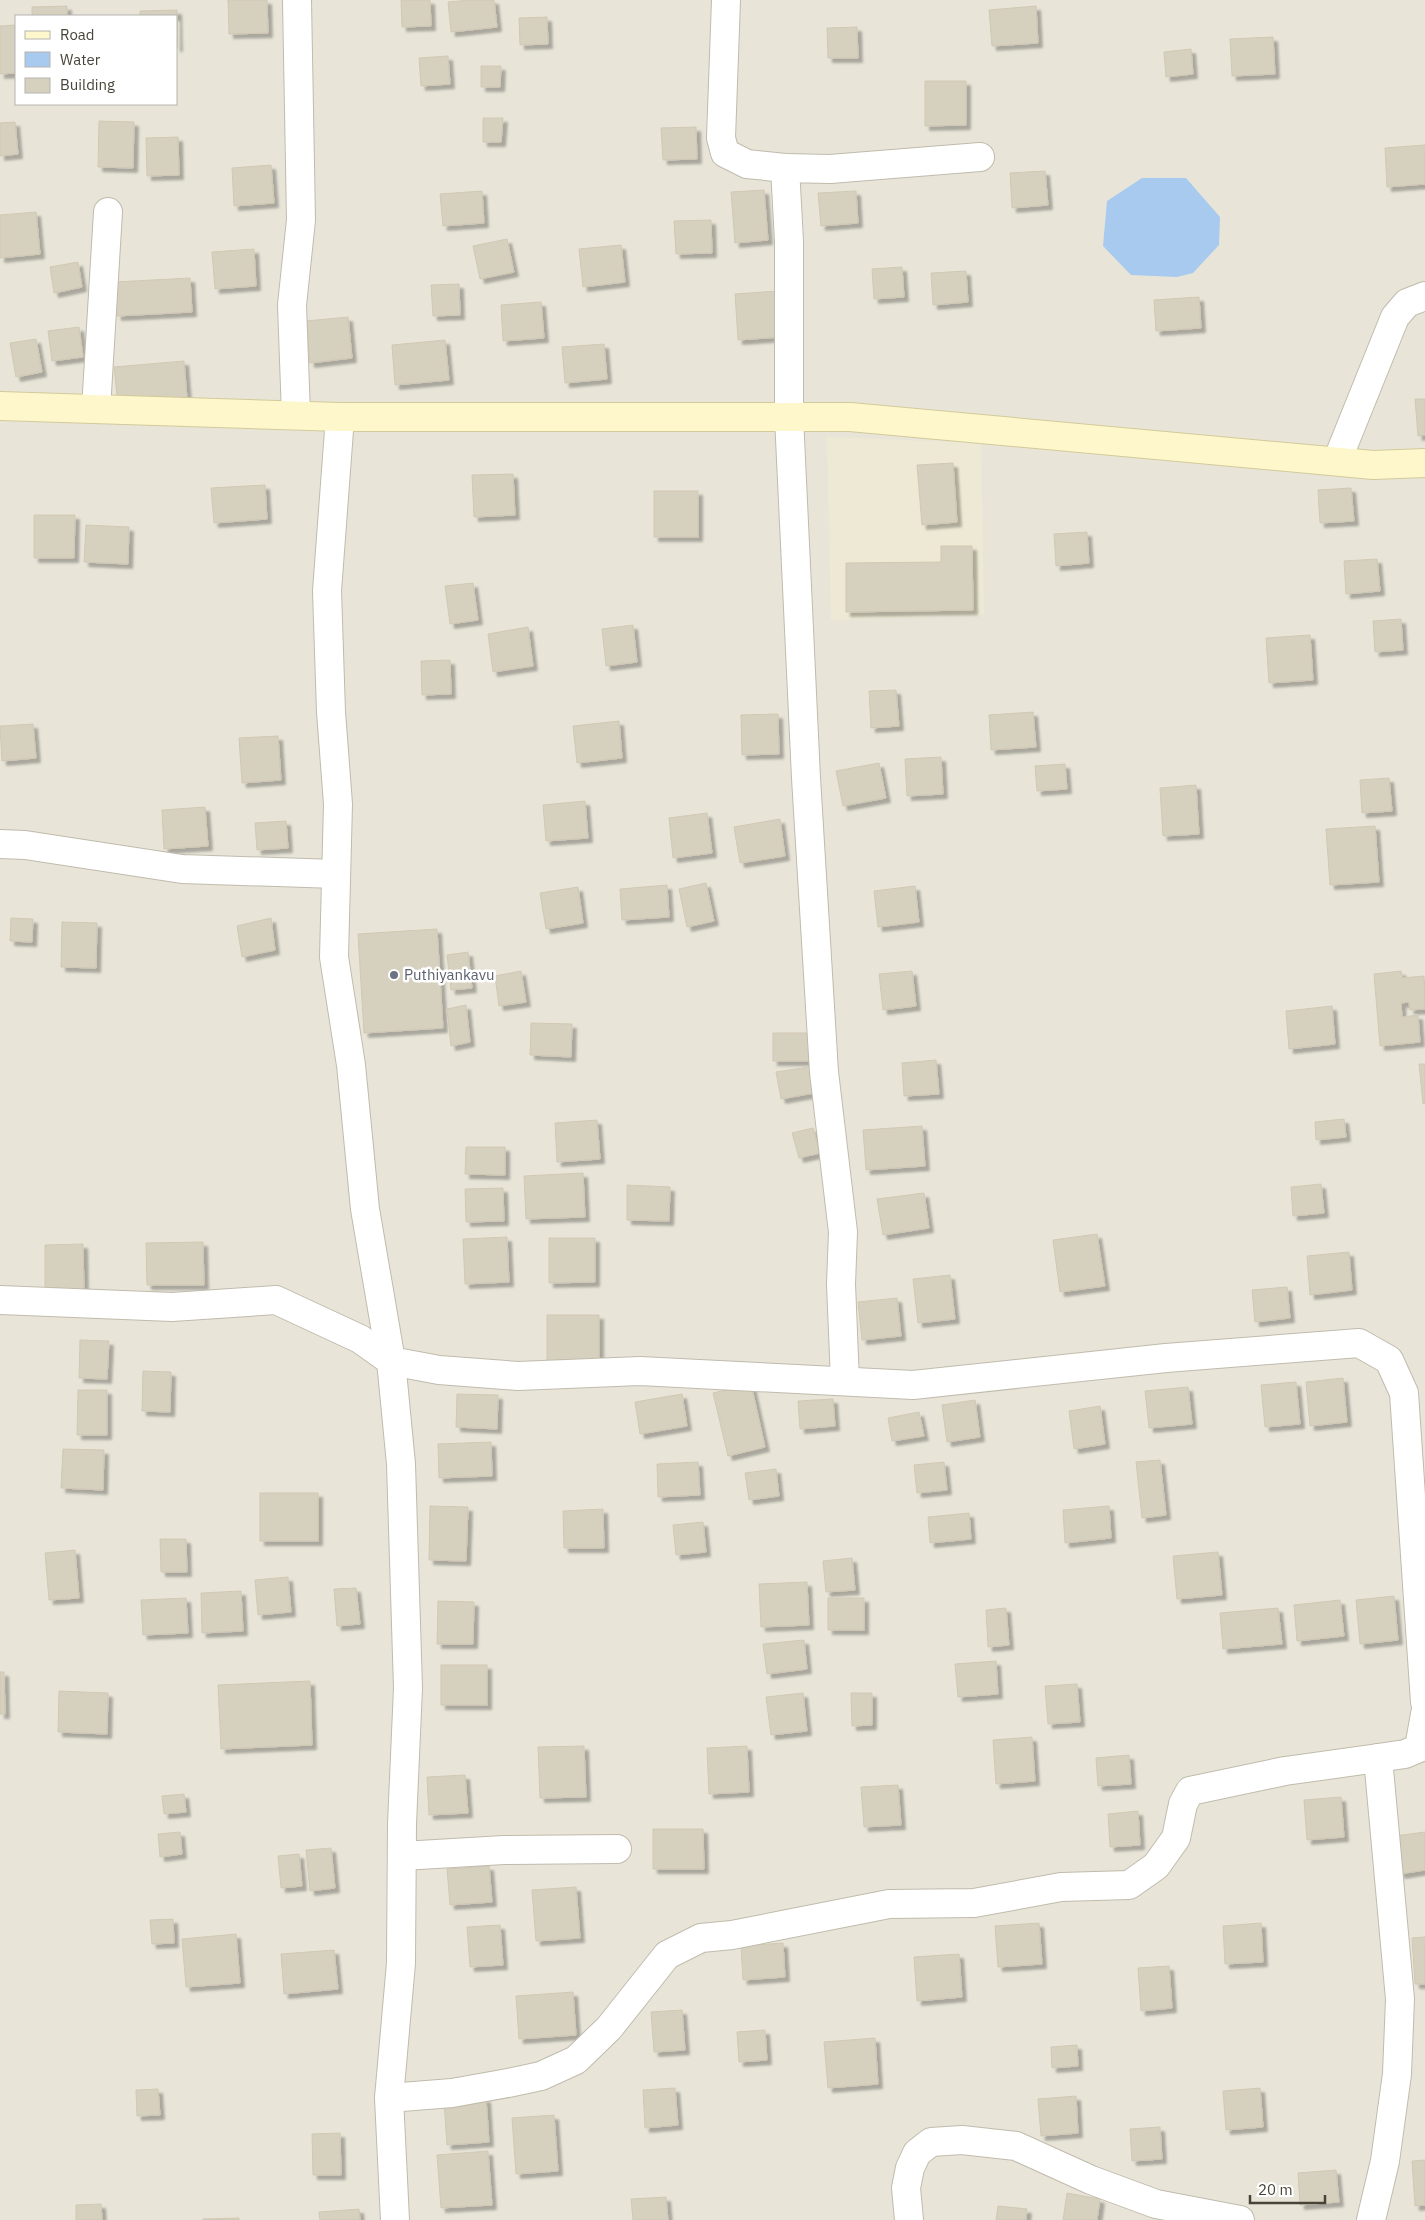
<svg xmlns="http://www.w3.org/2000/svg" width="1425" height="2220" font-family="'IBM Plex Sans',sans-serif">
  <style>
    .residential { fill: #e8e5d8; fill-rule: evenodd }
    .education { fill: #ede9d4 }
    .water { fill: #a8caef }
    .building { fill: #d6d0bf; stroke: #d1c8b3; filter: url(#shadow) }
    .lines { fill: none; stroke-linecap: round; stroke-linejoin: round }
    .minor-casing { stroke: #c0bbac; stroke-width: 30 }
    .secondary-casing { stroke: #d3ca9a; stroke-width: 30 }
    .minor { stroke: #fff; stroke-width: 28 }
    .secondary { stroke: #fdf7cb; stroke-width: 28 }
    .worship-dot { fill: #6b7280; stroke: #fff; stroke-width: 2 }
    .labels { text-anchor: middle; stroke-width: 5; stroke-linejoin: round; paint-order: stroke }
    .worship-label { font-size: 15px; fill: #5b616d; stroke: #fff; text-anchor: start }
  </style>
  <defs>
    <filter id="shadow"><feDropShadow dx="4.5" dy="4.5" stdDeviation="1" flood-color="#0004"/></filter>
  </defs>
  <rect width="100%" height="100%" fill="#f4f2ea"/>
  <path class="residential" d="M0 0H1425V2220H0ZM16 16H176V104H16Z"/>
  <polygon class="education" points="827,437 981,443 984,615 831,620"/>
  <polygon class="water" points="1142,178 1186,178 1220,217 1219,245 1193,273 1177,277 1131,275 1103,246 1107,201"/>
  <g class="building">
    <polygon points="228,0 267,0 268,33 229,34"/>
    <polygon points="401,0 430,0 431,26 402,27"/>
    <polygon points="471,0 494,0 497,27 451,32 448,2"/>
    <polygon points="67,6 67,16 32,16 32,7"/>
    <polygon points="1036,6 1038,43 992,46 989,10"/>
    <polygon points="177,10 178,47 176,47 176,16 140,16 140,11"/>
    <polygon points="547,17 548,44 520,45 519,18"/>
    <polygon points="16,25 16,73 0,74 0,26"/>
    <polygon points="857,27 858,58 828,58 827,28"/>
    <polygon points="1273,37 1275,74 1232,76 1230,39"/>
    <polygon points="1191,49 1193,74 1166,77 1164,52"/>
    <polygon points="448,56 450,84 421,86 419,58"/>
    <polygon points="481,66 501,66 500,87 481,87"/>
    <polygon points="925,81 966,81 966,125 925,126"/>
    <polygon points="483,118 503,118 501,142 483,142"/>
    <polygon points="99,121 134,122 133,168 98,167"/>
    <polygon points="15,122 18,154 0,156 0,123"/>
    <polygon points="696,127 697,159 663,160 661,128"/>
    <polygon points="178,137 179,175 147,176 146,138"/>
    <polygon points="1425,145 1425,184 1387,187 1385,148"/>
    <polygon points="271,165 274,203 234,206 232,168"/>
    <polygon points="1045,171 1048,205 1012,208 1010,173"/>
    <polygon points="764,190 768,240 735,243 731,192"/>
    <polygon points="482,191 484,223 443,226 440,194"/>
    <polygon points="856,191 858,223 821,226 818,193"/>
    <polygon points="36,212 40,254 0,258 0,215"/>
    <polygon points="711,220 712,253 676,254 674,221"/>
    <polygon points="507,239 514,272 480,279 473,246"/>
    <polygon points="621,245 625,282 583,287 579,249"/>
    <polygon points="254,249 256,286 215,289 212,252"/>
    <polygon points="78,262 82,287 54,293 50,267"/>
    <polygon points="902,267 904,297 874,299 872,269"/>
    <polygon points="966,271 968,302 933,305 931,273"/>
    <polygon points="190,278 192,312 117,316 115,282"/>
    <polygon points="459,284 460,315 433,316 431,285"/>
    <polygon points="778,291 781,337 738,340 735,294"/>
    <polygon points="1199,297 1201,328 1156,331 1154,300"/>
    <polygon points="541,302 544,338 503,341 501,305"/>
    <polygon points="348,317 352,358 310,363 306,321"/>
    <polygon points="79,327 83,357 52,361 48,331"/>
    <polygon points="36,339 42,372 16,377 10,343"/>
    <polygon points="445,340 449,380 395,385 392,345"/>
    <polygon points="604,344 607,379 565,383 562,347"/>
    <polygon points="184,361 187,398 118,404 114,367"/>
    <polygon points="1415,399 1425,399 1425,435 1418,436"/>
    <polygon points="953,463 957,522 922,525 917,465"/>
    <polygon points="513,474 515,515 474,517 472,475"/>
    <polygon points="265,485 267,519 214,523 211,488"/>
    <polygon points="1351,488 1354,521 1320,523 1318,490"/>
    <rect x="654" y="491" width="44" height="46"/>
    <polygon points="34,515 75,515 74,558 34,558"/>
    <polygon points="86,525 129,527 128,564 84,562"/>
    <polygon points="1087,532 1089,563 1056,566 1054,534"/>
    <polygon points="941,546 972,546 973,610 846,612 846,563 941,562"/>
    <polygon points="1377,559 1380,591 1346,594 1344,561"/>
    <polygon points="473,583 478,620 450,624 445,586"/>
    <polygon points="1401,619 1403,650 1375,652 1373,621"/>
    <polygon points="633,625 637,662 606,666 602,629"/>
    <polygon points="528,627 533,666 493,672 488,634"/>
    <polygon points="1310,635 1313,680 1269,683 1266,638"/>
    <polygon points="450,660 451,694 422,695 421,661"/>
    <polygon points="896,690 899,726 871,728 869,691"/>
    <polygon points="1033,712 1036,747 991,750 989,715"/>
    <polygon points="778,714 779,754 742,755 741,715"/>
    <polygon points="619,721 622,758 577,763 573,726"/>
    <polygon points="33,724 36,758 2,761 0,726"/>
    <polygon points="278,736 281,780 242,783 239,738"/>
    <polygon points="941,757 943,794 907,796 905,759"/>
    <polygon points="879,763 886,798 843,806 836,771"/>
    <polygon points="1065,764 1067,789 1037,791 1035,766"/>
    <polygon points="1389,778 1392,811 1362,813 1360,780"/>
    <polygon points="1196,785 1199,834 1163,836 1160,788"/>
    <polygon points="585,801 588,838 546,841 543,805"/>
    <polygon points="205,807 208,846 164,849 162,810"/>
    <polygon points="707,813 712,853 673,858 669,818"/>
    <polygon points="780,819 785,856 740,863 734,827"/>
    <polygon points="286,821 288,848 257,850 255,823"/>
    <polygon points="1375,826 1379,882 1330,885 1326,829"/>
    <polygon points="706,883 714,921 687,927 679,889"/>
    <polygon points="667,885 669,917 622,920 620,889"/>
    <polygon points="915,886 919,922 878,927 874,891"/>
    <polygon points="578,887 583,923 546,929 540,893"/>
    <polygon points="11,918 33,919 32,942 10,941"/>
    <polygon points="271,918 275,950 242,957 237,926"/>
    <polygon points="62,922 97,923 96,968 61,967"/>
    <polygon points="437,929 443,1028 364,1033 358,934"/>
    <polygon points="468,952 472,988 451,990 447,955"/>
    <polygon points="521,971 526,1002 499,1006 495,976"/>
    <polygon points="912,971 916,1006 883,1010 879,974"/>
    <polygon points="1401,971 1402,978 1424,976 1425,1009 1410,1010 1409,1002 1401,1003 1402,1017 1418,1015 1420,1042 1380,1046 1374,974"/>
    <polygon points="466,1005 470,1042 451,1046 447,1009"/>
    <polygon points="1332,1006 1335,1044 1289,1049 1286,1011"/>
    <polygon points="531,1023 572,1024 571,1057 530,1055"/>
    <rect x="773" y="1033" width="36" height="28"/>
    <polygon points="936,1060 939,1094 904,1096 902,1063"/>
    <polygon points="1419,1064 1425,1064 1425,1103 1423,1104"/>
    <polygon points="809,1067 814,1093 781,1099 776,1072"/>
    <polygon points="1344,1119 1346,1137 1316,1140 1315,1122"/>
    <polygon points="597,1120 600,1159 557,1162 555,1123"/>
    <polygon points="922,1126 925,1166 866,1170 863,1130"/>
    <polygon points="813,1128 820,1153 799,1158 792,1133"/>
    <polygon points="466,1147 505,1147 505,1175 465,1174"/>
    <polygon points="583,1173 585,1217 526,1219 524,1176"/>
    <polygon points="1321,1184 1324,1213 1293,1216 1291,1187"/>
    <polygon points="627,1185 670,1187 669,1221 627,1220"/>
    <polygon points="503,1188 504,1221 466,1222 465,1189"/>
    <polygon points="924,1193 929,1228 883,1235 877,1199"/>
    <polygon points="1097,1234 1105,1286 1060,1292 1053,1240"/>
    <polygon points="507,1237 509,1282 465,1284 463,1239"/>
    <polygon points="549,1238 595,1238 595,1282 549,1283"/>
    <polygon points="203,1242 204,1285 147,1285 146,1243"/>
    <polygon points="83,1244 84,1292 45,1292 45,1245"/>
    <polygon points="1349,1252 1352,1290 1310,1295 1307,1256"/>
    <polygon points="950,1275 955,1319 918,1323 913,1279"/>
    <polygon points="1287,1287 1290,1318 1255,1322 1252,1290"/>
    <polygon points="897,1298 901,1336 862,1340 858,1302"/>
    <rect x="547" y="1315" width="52" height="48"/>
    <polygon points="80,1340 109,1341 107,1379 79,1378"/>
    <polygon points="143,1371 171,1372 170,1412 142,1411"/>
    <polygon points="1343,1378 1347,1422 1310,1426 1306,1382"/>
    <polygon points="1296,1382 1300,1424 1265,1427 1261,1385"/>
    <polygon points="751,1384 765,1447 728,1456 713,1393"/>
    <polygon points="1188,1387 1192,1424 1149,1428 1145,1391"/>
    <polygon points="78,1390 107,1390 107,1435 77,1435"/>
    <polygon points="457,1394 498,1395 497,1429 456,1427"/>
    <polygon points="682,1394 687,1426 640,1434 635,1402"/>
    <polygon points="833,1399 835,1426 800,1429 798,1401"/>
    <polygon points="975,1400 980,1437 947,1442 942,1405"/>
    <polygon points="1100,1406 1105,1444 1074,1449 1069,1411"/>
    <polygon points="919,1412 924,1436 892,1441 888,1418"/>
    <polygon points="491,1442 492,1476 439,1478 438,1444"/>
    <polygon points="63,1449 104,1450 103,1490 61,1488"/>
    <polygon points="1160,1460 1166,1515 1142,1518 1136,1462"/>
    <polygon points="698,1462 700,1495 658,1497 657,1464"/>
    <polygon points="944,1462 947,1490 917,1493 914,1465"/>
    <polygon points="776,1469 779,1496 749,1500 745,1473"/>
    <rect x="260" y="1493" width="58" height="48"/>
    <polygon points="430,1506 468,1507 466,1561 429,1560"/>
    <polygon points="1109,1506 1111,1538 1065,1543 1063,1510"/>
    <polygon points="603,1509 604,1548 564,1548 563,1511"/>
    <polygon points="969,1513 971,1539 930,1543 928,1517"/>
    <polygon points="703,1522 706,1552 676,1555 673,1525"/>
    <polygon points="160,1539 186,1539 187,1572 161,1572"/>
    <polygon points="75,1550 79,1598 49,1600 45,1553"/>
    <polygon points="1218,1552 1222,1595 1177,1599 1173,1556"/>
    <polygon points="852,1558 855,1590 826,1592 823,1561"/>
    <polygon points="288,1577 291,1612 258,1615 255,1580"/>
    <polygon points="807,1582 809,1625 761,1627 759,1584"/>
    <polygon points="356,1588 360,1624 337,1626 334,1589"/>
    <polygon points="241,1591 243,1631 202,1633 201,1593"/>
    <polygon points="1394,1596 1398,1640 1360,1644 1356,1600"/>
    <polygon points="186,1598 188,1633 143,1635 141,1600"/>
    <rect x="828" y="1598" width="36" height="32"/>
    <polygon points="1340,1600 1344,1636 1297,1641 1294,1605"/>
    <polygon points="438,1601 474,1602 473,1644 437,1644"/>
    <polygon points="1006,1608 1009,1645 988,1647 986,1610"/>
    <polygon points="1278,1608 1282,1644 1223,1649 1220,1613"/>
    <polygon points="804,1640 807,1669 767,1674 763,1644"/>
    <polygon points="996,1661 998,1694 958,1697 955,1664"/>
    <rect x="441" y="1665" width="46" height="40"/>
    <polygon points="0,1672 4,1672 5,1714 0,1714"/>
    <polygon points="310,1681 312,1745 221,1749 218,1685"/>
    <polygon points="1077,1684 1080,1722 1048,1724 1045,1686"/>
    <polygon points="59,1691 108,1693 107,1734 58,1732"/>
    <polygon points="803,1693 807,1731 771,1735 766,1697"/>
    <polygon points="851,1693 872,1693 872,1725 852,1726"/>
    <polygon points="1032,1737 1035,1781 996,1784 993,1740"/>
    <polygon points="584,1746 586,1797 540,1798 538,1747"/>
    <polygon points="747,1746 749,1792 709,1794 707,1748"/>
    <polygon points="1129,1755 1131,1784 1098,1786 1096,1758"/>
    <polygon points="465,1775 468,1813 429,1815 427,1777"/>
    <polygon points="898,1785 901,1825 864,1827 861,1787"/>
    <polygon points="184,1794 186,1812 164,1814 162,1796"/>
    <polygon points="1341,1797 1344,1837 1307,1840 1304,1800"/>
    <polygon points="1138,1811 1140,1845 1110,1847 1108,1814"/>
    <polygon points="653,1829 703,1829 704,1869 653,1869"/>
    <polygon points="180,1832 182,1854 160,1857 158,1834"/>
    <polygon points="1425,1832 1425,1870 1400,1874 1395,1836"/>
    <polygon points="331,1848 335,1888 310,1891 306,1850"/>
    <polygon points="299,1854 302,1886 281,1888 278,1856"/>
    <polygon points="489,1866 492,1902 450,1905 447,1869"/>
    <polygon points="576,1887 580,1938 536,1941 532,1890"/>
    <polygon points="173,1919 174,1943 152,1944 150,1920"/>
    <polygon points="1039,1923 1042,1964 998,1967 995,1926"/>
    <polygon points="1261,1923 1263,1962 1225,1964 1223,1926"/>
    <polygon points="500,1925 503,1965 470,1967 467,1927"/>
    <polygon points="236,1934 240,1983 186,1987 182,1939"/>
    <polygon points="1425,1937 1425,1984 1415,1984 1412,1938"/>
    <polygon points="783,1943 785,1977 743,1980 741,1946"/>
    <polygon points="334,1950 338,1989 284,1994 281,1954"/>
    <polygon points="959,1954 962,1997 917,2001 914,1957"/>
    <polygon points="1169,1966 1172,2008 1141,2011 1138,1968"/>
    <polygon points="573,1992 576,2035 519,2039 516,1996"/>
    <polygon points="682,2010 685,2050 654,2052 651,2012"/>
    <polygon points="765,2030 767,2060 739,2062 737,2032"/>
    <polygon points="875,2038 878,2084 828,2088 824,2042"/>
    <polygon points="1077,2045 1078,2066 1052,2068 1051,2047"/>
    <polygon points="675,2088 678,2125 645,2128 643,2090"/>
    <polygon points="1260,2088 1263,2127 1226,2130 1223,2091"/>
    <polygon points="158,2089 160,2115 137,2116 136,2090"/>
    <polygon points="1076,2096 1078,2133 1041,2136 1038,2099"/>
    <polygon points="486,2098 489,2142 447,2145 444,2101"/>
    <polygon points="554,2115 558,2171 516,2174 512,2118"/>
    <polygon points="1160,2127 1162,2159 1132,2161 1130,2129"/>
    <polygon points="340,2133 341,2175 313,2175 312,2134"/>
    <polygon points="488,2151 492,2205 441,2208 437,2155"/>
    <polygon points="1425,2160 1425,2205 1415,2206 1412,2161"/>
    <polygon points="1336,2170 1339,2202 1300,2205 1298,2173"/>
    <polygon points="1067,2193 1100,2199 1097,2220 1063,2220"/>
    <polygon points="666,2197 668,2220 633,2220 631,2199"/>
    <polygon points="101,2204 102,2220 76,2220 76,2205"/>
    <polygon points="998,2206 1027,2209 1026,2220 996,2220"/>
    <polygon points="359,2209 360,2220 320,2220 319,2212"/>
    <polygon points="239,2218 239,2220 203,2220 203,2219"/>
  </g>
  <g class="lines">
    <defs>
      <g id="minor">
        <polyline points="726,0 721,138 725,153 747,164 785,168"/>
        <polyline points="96,409 108,212"/>
        <polyline points="296,415 292,305 301,220 297,0"/>
        <polyline points="340,417 327,591 331,712 338,804 334,957 351,1065 365,1209 391,1361 439,1370 518,1376 640,1371 913,1385 1166,1358 1359,1343 1389,1360 1404,1393 1425,1702"/>
        <polyline points="1337,461 1395,317 1407,303 1425,296"/>
        <polyline points="0,844 25,845 182,869 336,874"/>
        <polyline points="0,1300 172,1307 276,1300 360,1339 391,1361 401,1464 408,1688 402,1824 401,1963 389,2098 395,2220"/>
        <polyline points="845,1381 841,1284 843,1232 824,1072 806,778 789,417 789,241 785,168 830,169 980,157"/>
        <polyline points="1378,1758 1405,1754 1419,1748 1425,1714"/>
        <polyline points="402,1856 504,1850 617,1849"/>
        <polyline points="389,2098 452,2093 508,2083 541,2076 576,2060 609,2028 667,1955 701,1938 732,1935 889,1904 974,1903 1061,1887 1129,1885 1156,1866 1176,1838 1183,1804 1190,1791 1285,1771 1378,1758 1400,1999 1397,2074 1385,2161 1371,2220"/>
        <polyline points="909,2220 906,2188 910,2168 917,2153 931,2142 962,2140 1016,2146 1091,2180 1156,2204 1240,2220"/>
      </g>
      <polyline id="secondary" points="0,406 340,417 850,417 1373,465 1425,463"/>
    </defs>
    <use href="#minor" class="minor-casing"/>
    <use href="#secondary" class="secondary-casing"/>
    <use href="#minor" class="minor"/>
    <use href="#secondary" class="secondary"/>
  </g>
  <circle class="worship-dot" cx="394" cy="975" r="5"/>
  <g class="labels">
    <g class="worship-label">
      <text x="404" y="980">Puthiyankavu</text>
    </g>
  </g>
  <rect x="15" y="15" width="162" height="90" fill="#ffffff" stroke="#b6b4af"/>
  <rect x="25" y="31" width="25" height="8" fill="#fdf7cb" stroke="#b6b4af"/>
  <text x="60" y="40" font-size="15" fill="#484438">Road</text>
  <rect x="25" y="52" width="25" height="15" fill="#a8caef" stroke="#b6b4af"/>
  <text x="60" y="65" font-size="15" fill="#484438">Water</text>
  <rect x="25" y="78" width="25" height="15" fill="#d6d0bf" stroke="#b6b4af"/>
  <text x="60" y="90" font-size="15" fill="#484438">Building</text>
  <path d="M1250 2195v8h75v-8" fill="none" stroke="#484438" stroke-width="2.5"/>
  <text x="1258" y="2195" font-size="15" fill="#484438" stroke="#ffffff" stroke-width="4" paint-order="stroke">20 m</text>
</svg>
